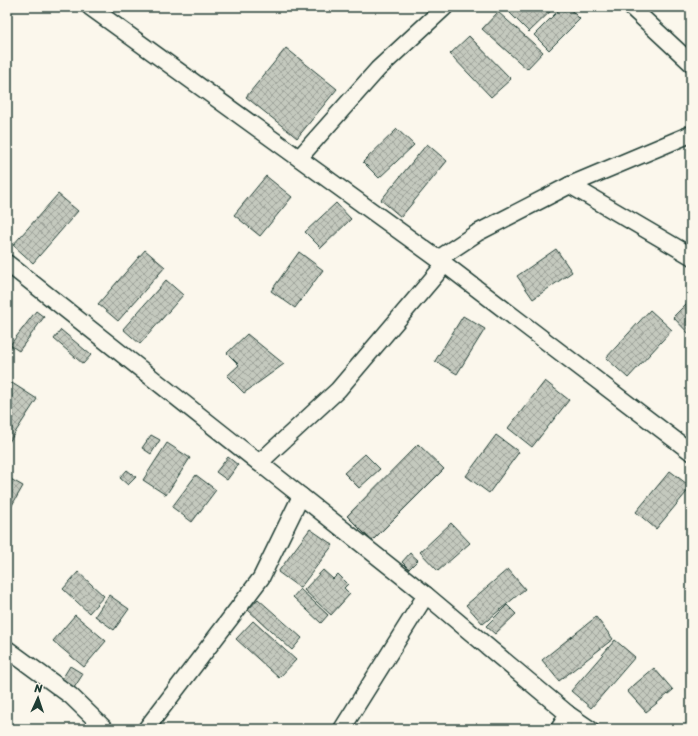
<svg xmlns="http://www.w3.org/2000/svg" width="698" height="736" font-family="Sriracha,sans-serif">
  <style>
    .building { fill: url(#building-cross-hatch); stroke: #1f3d34 }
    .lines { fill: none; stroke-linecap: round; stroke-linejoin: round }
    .minor-casing { stroke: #1f3d34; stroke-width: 19 }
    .minor { stroke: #fbf7ec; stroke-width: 16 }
  </style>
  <defs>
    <pattern id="building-cross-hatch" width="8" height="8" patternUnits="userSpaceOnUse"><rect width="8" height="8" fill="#c4c9be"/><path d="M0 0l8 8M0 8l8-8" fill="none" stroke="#9fa49b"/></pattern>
  </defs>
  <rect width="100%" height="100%" fill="#fbf7ec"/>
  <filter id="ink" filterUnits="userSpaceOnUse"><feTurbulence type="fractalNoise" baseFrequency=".025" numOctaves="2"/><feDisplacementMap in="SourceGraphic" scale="8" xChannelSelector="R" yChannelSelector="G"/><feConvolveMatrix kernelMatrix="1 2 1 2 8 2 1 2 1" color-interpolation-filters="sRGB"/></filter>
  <g filter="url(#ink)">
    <g class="building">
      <polygon points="517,7 555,7 529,32 510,13"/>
      <polygon points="562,7 568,7 580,19 549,50 534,35"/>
      <polygon points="498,12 543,52 527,69 482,29"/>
      <polygon points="469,36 511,79 491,97 450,54"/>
      <polygon points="286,48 337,89 297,138 246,97"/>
      <polygon points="397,129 414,145 379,178 363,162"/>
      <polygon points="427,144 447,161 401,217 381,200"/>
      <polygon points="266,176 292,197 260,236 234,215"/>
      <polygon points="58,194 78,211 33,263 13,245"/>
      <polygon points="336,203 351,219 321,248 305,232"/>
      <polygon points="556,249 572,272 533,299 517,276"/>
      <polygon points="145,250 165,267 118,321 98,304"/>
      <polygon points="299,252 323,270 295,308 271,291"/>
      <polygon points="166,280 183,295 140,344 123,329"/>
      <polygon points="691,299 691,336 673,317"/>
      <polygon points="650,310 672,330 628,378 606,358"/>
      <polygon points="36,311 44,317 19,351 10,345"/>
      <polygon points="463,316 485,329 457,374 435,361"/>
      <polygon points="61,330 91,355 83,364 54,339"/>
      <polygon points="247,334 284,364 244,393 227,376 239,365 227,353"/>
      <polygon points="545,381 569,400 532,447 508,428"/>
      <polygon points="12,383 37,399 7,445 7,390"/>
      <polygon points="151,435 160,440 151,454 142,448"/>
      <polygon points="496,435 519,452 489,493 466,476"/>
      <polygon points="167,443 190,458 166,495 143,480"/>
      <polygon points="418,444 444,469 372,541 347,516"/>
      <polygon points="365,454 380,469 359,488 344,473"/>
      <polygon points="228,457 238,465 227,480 216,472"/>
      <polygon points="127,470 136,477 128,485 120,478"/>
      <polygon points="670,471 691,487 656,529 636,512"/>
      <polygon points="196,475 216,490 192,522 172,507"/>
      <polygon points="7,477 23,486 7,514"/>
      <polygon points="451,523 470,543 438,571 420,552"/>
      <polygon points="310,529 333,545 300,588 278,572"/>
      <polygon points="410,553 418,560 409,569 402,562"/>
      <polygon points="508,569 525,589 483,624 466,605"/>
      <polygon points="323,570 333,579 338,574 348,584 344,588 350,594 331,615 304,590"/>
      <polygon points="78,572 104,596 89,613 63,589"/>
      <polygon points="300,589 328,615 321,623 293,597"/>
      <polygon points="109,595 129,609 114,630 95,616"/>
      <polygon points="258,599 302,638 292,650 248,610"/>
      <polygon points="507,605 516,614 495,634 486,626"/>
      <polygon points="75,615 106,641 84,667 53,641"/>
      <polygon points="596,617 613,639 559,681 542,660"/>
      <polygon points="253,621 296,660 279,678 236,639"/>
      <polygon points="615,640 635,657 591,708 571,691"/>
      <polygon points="70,666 83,674 72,691 59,684"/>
      <polygon points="654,668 673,690 646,712 627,691"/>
    </g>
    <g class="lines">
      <defs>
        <g id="minor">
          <polyline points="90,7 438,259 691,452"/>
          <polyline points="631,7 691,63"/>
          <polyline points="299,158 378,69 445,7"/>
          <polyline points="570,185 691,256"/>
          <polyline points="438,259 477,233 570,185 691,134"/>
          <polyline points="7,263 426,595 568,714 590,729"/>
          <polyline points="259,463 338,390 445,264"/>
          <polyline points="7,649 71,696 105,729"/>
          <polyline points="146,729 261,578 301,496"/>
          <polyline points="342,729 426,595"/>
          <polyline points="559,729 568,714"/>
        </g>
      </defs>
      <use href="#minor" class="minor-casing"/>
      <use href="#minor" class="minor"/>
    </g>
  </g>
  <rect width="698" height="736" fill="none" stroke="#fbf7ec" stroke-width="24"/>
  <rect x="12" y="12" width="674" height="712" fill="none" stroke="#1f3d34" stroke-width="1.5" filter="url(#ink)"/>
  <g transform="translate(38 698) rotate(3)" stroke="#fbf7ec" stroke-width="3" paint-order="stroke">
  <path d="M0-3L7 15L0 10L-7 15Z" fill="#1f3d34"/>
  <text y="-6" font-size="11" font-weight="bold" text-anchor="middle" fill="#1f3d34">N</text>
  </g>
</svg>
